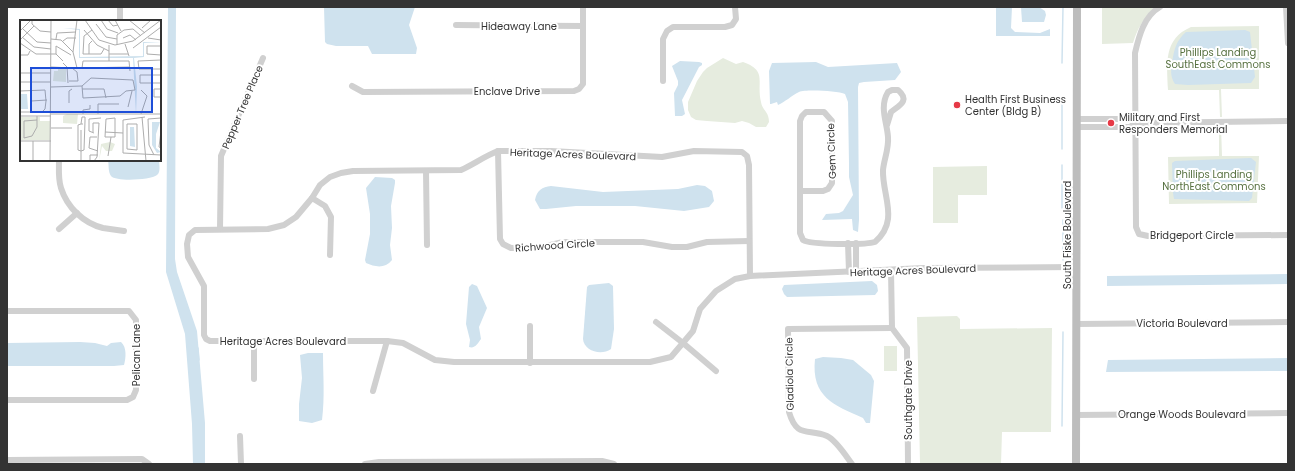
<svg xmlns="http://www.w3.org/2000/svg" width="1295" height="471" font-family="Poppins,sans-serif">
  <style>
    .green { fill: #e6ecdf }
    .water { fill: #cfe2ee }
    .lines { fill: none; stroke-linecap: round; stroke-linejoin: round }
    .stream { stroke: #cfe2ee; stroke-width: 1.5 }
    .street { stroke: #d0d0d0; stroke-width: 6 }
    .secondary { stroke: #bdbdbd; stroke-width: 8 }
    .poi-dot { fill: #e63946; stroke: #fff; stroke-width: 1.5 }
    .labels { text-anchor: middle; stroke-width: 4; stroke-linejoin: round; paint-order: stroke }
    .street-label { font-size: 10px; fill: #333; stroke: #fff }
    .park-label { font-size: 10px; fill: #56703f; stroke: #fff }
    .poi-label { font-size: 10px; fill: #333; stroke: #fff; text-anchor: start }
    .inset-road { fill: none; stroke: #adadad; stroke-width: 1 }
    .view { fill: #1d4ed8; fill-opacity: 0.15; stroke: #1d4ed8; stroke-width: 2 }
    .inset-edge { fill: none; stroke: #333; stroke-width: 2 }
  </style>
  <rect width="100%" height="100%" fill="#fff"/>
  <g class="green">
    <path d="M1102 7H1155C1144 18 1137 29 1133 43L1102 44Z"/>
    <path d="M1259 26V89H1221L1222 117H1220L1219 90H1168C1167 64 1163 39 1191 27Z"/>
    <path d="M723 58 736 64 743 62C768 71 756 81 761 102 762 110 769 111 769 122L766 127H756L749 123 742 121 735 123 707 121 696 120 691 117 688 110V102L697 81 703 72 707 68Z"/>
    <polygon points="1219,126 1221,126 1222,156 1259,156 1257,203 1169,204 1168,157 1219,156"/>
    <polygon points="987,166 987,195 958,195 958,223 933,223 933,167"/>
    <polygon points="957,316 960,319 960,329 1052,328 1051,432 1002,432 1001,464 920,464 917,317"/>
    <rect x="884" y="346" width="13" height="25"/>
  </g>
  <g class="water">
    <polygon points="168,7 176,7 175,259 177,272 197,331 205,423 205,464 193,464 192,424 185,334 166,272"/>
    <polygon points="324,7 415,7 409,25 417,48 416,54 372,54 368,46 336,46 327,44 325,42"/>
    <polygon points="996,7 1012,7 1011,28 1015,32 1040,33 1050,29 1050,36 996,36"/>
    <polygon points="1021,7 1039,7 1045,11 1046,15 1044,22 1022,22"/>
    <path d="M1245 30 1250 32 1255 77 1251 83 1188 85 1175 84C1170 76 1171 71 1172 63 1174 49 1176 41 1186 32Z"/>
    <polygon points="680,61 699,62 702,63 702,65 699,67 682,100 685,114 682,116 675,116 674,93 678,85 678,81 672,66"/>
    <path d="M816 62 828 67 897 63 901 72 895 80 864 82 859 83 858 87 859 220 858 232 853 230 852 219 822 220 826 214 839 213 843 211 853 195 849 177V164L848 102 845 94C838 91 806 89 799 92 791 96 785 102 778 105L777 102 771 104H770L769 71 772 63Z"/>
    <polygon points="1251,158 1256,162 1252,198 1249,201 1174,199 1173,193 1172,163 1175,161"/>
    <path d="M108 160H159C159 164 161 172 157 175 151 180 116 182 111 176 108 172 109 165 108 160Z"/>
    <path d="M375 177 392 178 395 180V183L391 206 392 228 390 245 392 260C385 269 375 267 366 263L365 260 370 234V214L366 188Z"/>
    <path d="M697 185 705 186 712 191 714 201 709 207 684 211 635 206H576L546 209H540L535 200C537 190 542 187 551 186L603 192 678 189Z"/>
    <polygon points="1288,274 1288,284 1107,286 1107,276"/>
    <polygon points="872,281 877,285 878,291 875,295 787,297 784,294 782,289 784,285"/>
    <path d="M609 283 613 286 614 329 611 349C601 356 584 351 583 339L587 287 589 285Z"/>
    <path d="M472 284 477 286 487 308 479 327 481 339C478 343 475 349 469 347L470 340 466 324 469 287Z"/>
    <path d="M80 342 95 343 107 346 111 343 121 342C127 347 126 358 124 365L114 366H7V343Z"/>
    <path d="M308 353H323C323 376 325 397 322 420L312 423 299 421V404L302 378 300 355Z"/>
    <path d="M823 357 841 358 853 360 871 375 874 381 870 423H866L863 418C834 405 811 397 815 359Z"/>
    <polygon points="1288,358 1288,371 1106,372 1108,360"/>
  </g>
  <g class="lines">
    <g class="stream">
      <polyline points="1062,63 1063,7"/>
      <polyline points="1062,98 1062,149"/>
      <polyline points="1062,165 1062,208"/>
      <polyline points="1063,220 1063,260"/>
      <polyline points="198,348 199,360"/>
      <polyline points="1062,426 1063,332"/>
    </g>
    <g class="street">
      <path d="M1160 7C1144 16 1139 36 1135 53L1136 227 1139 234 1148 236 1288 235"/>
      <polyline points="1286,7 1288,43"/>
      <polyline points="120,21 120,7"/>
      <polyline points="456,25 583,26"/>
      <polyline points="663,81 663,39 667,31 673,27 725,27 732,25 736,19 735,7"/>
      <polyline points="352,86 363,92 574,91 579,89 583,84 583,7"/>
      <polygon points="806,112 824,112 832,121 832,183 828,189 823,191 800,191 800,121 802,116"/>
      <polyline points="1077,119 1130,119 1135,123 1288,121"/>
      <polyline points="1077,127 1130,127 1135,123"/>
      <path d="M498 151H551L662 157 694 151 742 152 747 156 749 165 750 276 735 279 716 291 700 309 693 331 671 357 650 362H454L435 360 403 343 387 341H210L206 339 204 335V286L188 257 187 244 189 235 195 230 268 229 284 225 296 217 312 198 320 185 330 177 341 173 353 171 461 170C474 164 485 156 498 151Z"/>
      <polyline points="498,151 500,239 503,244 511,248 542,247 563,242 643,242 672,247 687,247 707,242 749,241"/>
      <path d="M59 160C59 169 58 179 61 188 67 207 83 223 103 228 110 229 117 230 124 231"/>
      <polyline points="426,171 427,245"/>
      <path d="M800 191V233L803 240C811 245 865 245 875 242 900 220 882 196 883 170 884 159 889 149 888 137 887 122 879 107 888 92L892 90H898C911 101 898 106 891 112L887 125"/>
      <polyline points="312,198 325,206 331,217 330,255"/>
      <polyline points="59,229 77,213"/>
      <polyline points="220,229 221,156 263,58"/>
      <polyline points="848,243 849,272"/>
      <polyline points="891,270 892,328 907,348 908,464"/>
      <polyline points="856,272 856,243"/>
      <polyline points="750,276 924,268 1077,267"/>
      <polyline points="7,311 129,311 136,320 136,390 133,397 127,400 7,400"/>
      <polyline points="656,322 683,343 716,371"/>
      <polyline points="1077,324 1288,322"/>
      <polyline points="530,326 530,363"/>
      <polyline points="254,341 254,379"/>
      <polyline points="373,391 387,341"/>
      <polyline points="1076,415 1288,413"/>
      <polyline points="240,436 241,464"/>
      <polyline points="7,460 142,459 149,464"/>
      <polyline points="365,464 379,462 602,461 614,464"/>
      <path d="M852 464C846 456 836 440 827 436 808 428 797 439 789 412L788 329 892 328"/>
    </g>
    <polyline class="secondary" points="1076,464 1077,7"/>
  </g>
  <g class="poi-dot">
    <circle cx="957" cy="105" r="4"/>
    <circle cx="1111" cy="123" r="4"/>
  </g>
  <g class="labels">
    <g class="street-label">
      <text x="519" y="30">Hideaway Lane</text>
      <text x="507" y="95">Enclave Drive</text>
      <text transform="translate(242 107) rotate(-67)" y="4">Pepper Tree Place</text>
      <text transform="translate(831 151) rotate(-92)" y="4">Gem Circle</text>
      <text transform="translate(573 154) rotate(2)" y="4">Heritage Acres Boulevard</text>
      <text transform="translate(1067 235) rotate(-90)" y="4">South Fiske Boulevard</text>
      <text x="1192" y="239">Bridgeport Circle</text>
      <text transform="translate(555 245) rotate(-4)" y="4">Richwood Circle</text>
      <text transform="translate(913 270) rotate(-2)" y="4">Heritage Acres Boulevard</text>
      <text x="1182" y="327">Victoria Boulevard</text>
      <text x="283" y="345">Heritage Acres Boulevard</text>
      <text transform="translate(136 355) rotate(-90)" y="4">Pelican Lane</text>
      <text transform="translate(789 374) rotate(-91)" y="4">Gladiola Circle</text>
      <text transform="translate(908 400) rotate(-90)" y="4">Southgate Drive</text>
      <text x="1182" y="418">Orange Woods Boulevard</text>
    </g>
    <g class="park-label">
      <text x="1218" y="56">Phillips Landing<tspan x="1218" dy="12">SouthEast Commons</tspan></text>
      <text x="1214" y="178">Phillips Landing<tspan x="1214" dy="12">NorthEast Commons</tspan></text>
    </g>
    <g class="poi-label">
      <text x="965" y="103">Health First Business<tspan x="965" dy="12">Center (Bldg B)</tspan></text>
      <text x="1119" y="121">Military and First<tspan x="1119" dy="12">Responders Memorial</tspan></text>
    </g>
  </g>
  <g transform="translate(20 20)">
    <rect width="141" height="141" fill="#fff"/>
    <path d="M38 48H46V62L33 61 34 51H38ZM47 94H58L57 104 43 103V96ZM0 97H20V101H30V120H0ZM90 122 95 124 92 131H86L82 126 79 141 81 124Z" fill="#e6ecdf"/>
    <path d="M43 8 60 9V37L123 36V22H141L124 23V37L114 38 117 67 116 94 113 38H59V10ZM0 74H7L8 89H0ZM132 102H140L136 114V128L141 132 137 133 132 125ZM110 107H114L115 127 110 126Z" fill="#cfe2ee"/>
    <path class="inset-road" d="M12 0V4L20 11 31 12M65 0 79 20 95 25 113 21 141 0M81 0 87 9 98 13M88 0 93 6 98 5M95 0 101 11M109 0 125 13M76 4 86 17 97 19M122 8 131 0M3 9 17 22 31 23M64 10 77 25 89 31M72 10 64 16 63 34H81L84 29M0 11 11 0M2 17 14 27 31 29M103 18 110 15 116 20M128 18 141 20M31 19 41 20 53 32 57 48 110 47M36 19 37 13 56 12M0 20 14 6M43 21 47 18H56M0 23 16 34H36M105 24 109 36M97 25V15L104 10 113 9 121 16M141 26H127V34L141 35M113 28 141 7M53 32 57 0M69 34V24L72 21M89 34H108M0 35H8L10 31M141 40 118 41 119 49H141M43 41 36 34V26L51 35M89 41V25M43 43 47 47 48 63M31 47 52 48 57 52 58 61H49M62 48 63 41H109L110 51M0 53H31M141 55H120V63H141M71 58 113 60 115 70 106 71 100 76 63 78 62 66ZM0 62H31M31 67 62 66M62 69H84L86 78M141 69H134V77H141M11 70V93M121 70 127 76 121 94M0 71 25 70 26 81 25 89 22 92H0M11 81 27 80M49 83V71L52 69M108 87 112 71M31 94H141M63 94V90L70 89V85M78 94V84H99M0 96H31M17 96V107L12 116 4 118V101L17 100M122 97 126 141M95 98V117H85L86 99ZM103 100V133L141 135M103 100 125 97M107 104H117V130L107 129ZM31 108H52M61 110V131M141 111 139 127 141 128M73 112V103H79L77 137 74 141M85 112 103 113M74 113 69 111V99L81 98M77 117H70L69 128 78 131M0 121H31M61 131 58 130V105L61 104M134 135 129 125 128 99 141 98M88 136 91 117M13 141V121M30 141 31 0M61 141V131L64 130 65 101V97H62L61 104H63M70 141V135H78"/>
    <path class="view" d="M11 48H132V92H11Z"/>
    <rect width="141" height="141" class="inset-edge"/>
  </g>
  <rect width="1295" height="471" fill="none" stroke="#333333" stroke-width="16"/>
</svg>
